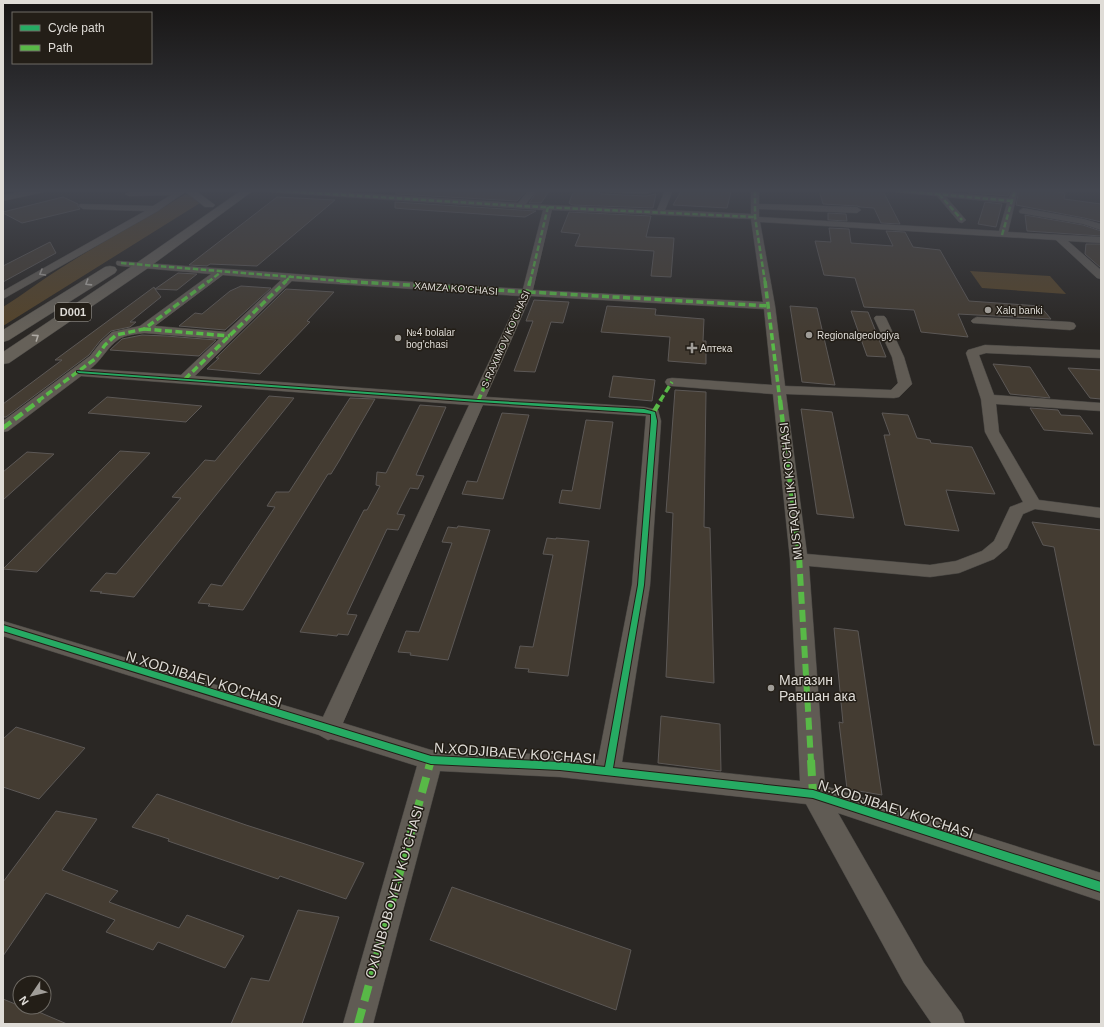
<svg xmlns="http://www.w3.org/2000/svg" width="1104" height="1027" font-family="Arial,sans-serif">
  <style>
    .green { fill: #55442a }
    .building { fill: #443c32; stroke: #5c5856 }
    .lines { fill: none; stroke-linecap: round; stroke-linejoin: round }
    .minor-casing { stroke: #464441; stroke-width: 1 }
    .highway-casing { stroke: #464441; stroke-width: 1 }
    .minor { fill: #605b54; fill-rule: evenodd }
    .highway { fill: #666159; fill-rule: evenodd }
    .quiet-far4 { stroke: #58b947; stroke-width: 2.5; stroke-dasharray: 5.5 2.5; stroke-linecap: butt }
    .quiet-far3 { stroke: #58b947; stroke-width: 3.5; stroke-dasharray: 7 3.5; stroke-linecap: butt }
    .quiet-far2 { stroke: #58b947; stroke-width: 4.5; stroke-dasharray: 10 4.5; stroke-linecap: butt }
    .quiet-far1 { stroke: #58b947; stroke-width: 6; stroke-dasharray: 12 6; stroke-linecap: butt }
    .quiet { stroke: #58b947; stroke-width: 8; stroke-dasharray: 16 8; stroke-linecap: butt }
    .cycleway-casing { stroke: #231e17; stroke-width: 2 }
    .cycleway { fill: #26ab63; fill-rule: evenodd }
    .oneway { stroke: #a6a29c }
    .oneway2 { stroke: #afaba5 }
    .poi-dot { fill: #a09d98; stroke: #231e17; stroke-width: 1.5 }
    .labels { text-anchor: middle; stroke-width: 3; stroke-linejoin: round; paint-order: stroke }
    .far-street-label { font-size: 10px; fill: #dfdcd7; stroke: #231e17 }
    .far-poi-label { font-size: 10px; fill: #dfdcd7; stroke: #231e17; text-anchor: start }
    .shield { fill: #231e17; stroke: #a7a39d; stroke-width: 1 }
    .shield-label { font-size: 11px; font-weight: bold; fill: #dfdcd7 }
    .street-label { font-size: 12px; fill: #dfdcd7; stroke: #231e17 }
    .near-street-label { font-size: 14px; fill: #dfdcd7; stroke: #231e17 }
    .near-poi-label { font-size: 14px; fill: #dfdcd7; stroke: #231e17; text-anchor: start }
  </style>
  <rect width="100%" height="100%" fill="#2a2724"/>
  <g class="green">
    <path d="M189 194 200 203 3 326V307C23 295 41 280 61 268 101 242 144 220 184 195Z"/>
    <polygon points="970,271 1050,276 1066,294 982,288"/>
  </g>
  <g class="building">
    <polygon points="396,190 527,190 517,201 396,194"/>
    <polygon points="538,190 550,190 541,203 529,203"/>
    <polygon points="574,190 597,191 602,194 646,196 656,194 653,208 572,205 569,203"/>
    <polygon points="682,190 731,192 727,208 673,205"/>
    <polygon points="819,190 883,191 900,224 881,223 874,208 860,207 857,206 823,204"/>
    <polygon points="969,190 1010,190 1008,196 969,193"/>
    <polygon points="1019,190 1039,190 1065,193 1064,199 1101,204 1101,222 1084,218 1016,205"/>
    <polygon points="63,197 78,204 78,206 80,209 22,223 3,213 3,212"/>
    <polygon points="277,197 335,200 257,266 210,264 207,266 189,265"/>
    <polygon points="395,202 536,211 525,217 406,209 395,208"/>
    <polygon points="985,202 1002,204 996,227 978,224"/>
    <polygon points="569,212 651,216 646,237 674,238 671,277 651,276 654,251 575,246 580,234 561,232"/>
    <polygon points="828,213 846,214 847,221 828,220"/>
    <polygon points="1025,215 1083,225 1101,231 1101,236 1027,231"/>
    <polygon points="829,228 849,229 851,243 893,246 886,231 905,232 913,247 940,250 969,301 1040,306 1051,319 958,314 968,337 921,332 914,310 864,307 855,278 824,275 815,241 831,242"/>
    <polygon points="50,242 56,253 3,282 3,266"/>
    <polygon points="1086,244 1101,244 1101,268 1085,254"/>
    <polygon points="178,273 197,274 177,290 155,289 161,297 130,322 136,322 130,327 111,331 100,341 89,355 6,417 3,417 3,404 62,360 55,360 154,287 155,289"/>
    <polygon points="241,286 271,288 225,330 179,326 195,313 202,314 230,291"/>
    <polygon points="286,289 334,292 307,321 310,322 260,374 207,369 219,358 216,358"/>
    <polygon points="534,300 569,302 563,323 551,322 535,372 514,371 533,321 526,321"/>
    <polygon points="607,306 656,309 655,315 704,319 703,341 706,341 706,364 668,361 670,337 601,332"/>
    <polygon points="790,306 817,308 835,385 802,382"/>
    <polygon points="851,311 868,312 886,357 867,356"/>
    <polygon points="142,335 166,336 216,340 199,356 110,350 122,339"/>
    <polygon points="993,364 1030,367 1050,398 1010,394"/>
    <polygon points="1068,368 1101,370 1101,399 1090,398"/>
    <polygon points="613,376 655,380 652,401 609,397"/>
    <polygon points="675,390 706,392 704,527 710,528 714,683 666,677 673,513 666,512"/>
    <polygon points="269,396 294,398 134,597 100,593 102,592 90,591 106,573 116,574 181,498 172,497 205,460 215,461"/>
    <polygon points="107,397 202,406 186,422 88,413"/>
    <polygon points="350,398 375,399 339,461 331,474 328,474 243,610 208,606 210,604 198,603 211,584 222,586 275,507 267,506 276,492 289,492"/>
    <polygon points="420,405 446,407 416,475 424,476 418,489 410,488 397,514 405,515 398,530 387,529 347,614 357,615 348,635 338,634 337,636 300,632 364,510 367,510 380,486 376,485 377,472 386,473"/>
    <polygon points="1030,408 1058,410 1061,415 1080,416 1093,434 1044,430"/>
    <polygon points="801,409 832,412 854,518 817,514"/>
    <polygon points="502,413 529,415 503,499 462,494 467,481 477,482"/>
    <polygon points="882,413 908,415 917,438 930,440 931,443 972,447 995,494 946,490 959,531 905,525 884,435 890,435"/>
    <polygon points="586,420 613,422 600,509 559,503 562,490 572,491"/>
    <polygon points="120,451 150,453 37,572 3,569"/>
    <polygon points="27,452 54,454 3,500 3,472"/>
    <polygon points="1032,522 1101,530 1101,745 1094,745 1054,547 1043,545"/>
    <polygon points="458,526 490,530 448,660 410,655 411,653 398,652 406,631 419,632 452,543 442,542 448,527 457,528"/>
    <polygon points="547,538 556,539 556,538 589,541 568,676 528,672 529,669 515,668 520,646 533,647 553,555 543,554"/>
    <polygon points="834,628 858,631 882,795 847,789 839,722 843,723"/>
    <polygon points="661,716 720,724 721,771 658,763"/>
    <polygon points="16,727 85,748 39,799 3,787 3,739"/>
    <polygon points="157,794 246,825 364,863 346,899 280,876 278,879 168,841 169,839 132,827"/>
    <polygon points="56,811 97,819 62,870 118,891 109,902 179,928 187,915 244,936 225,968 158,942 153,950 106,932 115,920 46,893 3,956 3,882"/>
    <polygon points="452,887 631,950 616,1010 430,940"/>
    <polygon points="298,910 339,917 302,1024 231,1024 251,978 269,981"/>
    <polygon points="3,999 20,1006 20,1007 27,1007 67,1024 3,1024"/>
  </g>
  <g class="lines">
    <defs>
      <g id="minor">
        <polygon points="29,190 45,190 44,192 3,201 3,195"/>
        <polygon points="151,190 188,190 158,211 3,299 3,291 145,211 83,209 79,206 80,204 153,206 171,195 129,196 125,194 129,192"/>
        <path d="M265 190H308L518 203 529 190H537L526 204 657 210 665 190H673L665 210 751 214V190H759V204L857 207 861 210 857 213 759 209V217L999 231 1007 203 946 197 966 220 962 223 959 222 937 196 895 192 891 190H921L1009 198 1012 190H1018L1008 232 1101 237V243L1068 241 1101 270V279L1097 278 1056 240 760 222 775 306 785 386 891 390 898 383 892 357 874 318 876 316H884L886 318 904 357 912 384 899 397 894 398 786 394 807 554 930 565 956 561 982 551 994 541 1010 507 1023 502 985 432 981 399 966 353 968 350 985 345 1101 350V358L986 353 979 355 994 395 1101 403V411L996 404 999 432 1039 500 1101 508V518L1035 509 1023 514 1007 548 994 559 959 573 930 577 809 566 825 786 1101 873V901L838 813 924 963 961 1013 965 1024H932L904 983 806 804 560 777 440 771 373 1024H343L417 766 331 739 328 740 319 735 3 636V621L323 717 469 405 81 376 8 431 3 432V421L90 356 101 342 112 332 140 326 211 274 121 266 117 265 116 263 117 261 364 279 523 289 543 210 269 192ZM552 210 751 219 763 302 533 290ZM223 275 281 280 226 332 155 326ZM292 281 520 296 473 396 195 376ZM531 296 764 309 772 385 672 378 667 379 665 382 667 385 672 386 773 394 790 559 800 781 622 762 650 585 661 421 658 410 644 407 486 397ZM144 333 219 339 181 375 90 369C102 360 107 347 119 339 125 335 137 334 144 333ZM483 405 646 416 632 585 598 760 560 755 431 750 343 723Z"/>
        <polygon points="598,190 657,190 646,194 602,192"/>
        <polygon points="1023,208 1084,219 1101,224 1101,230 1083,224 1020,213 1019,211"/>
        <polygon points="977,317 1070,322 1074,323 1076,326 1074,329 1070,330 973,323 971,321 973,319"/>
      </g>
      <g id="highway">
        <polygon points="183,190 195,190 215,205 213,207 205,207"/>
        <polygon points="242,190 254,190 148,268 9,363 3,364 3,352 138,262"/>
        <polygon points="110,266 115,267 117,270 115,273 9,340 3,342 3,330 105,267"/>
      </g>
    </defs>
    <use href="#minor" class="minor-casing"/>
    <use href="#highway" class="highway-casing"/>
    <use href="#minor" class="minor"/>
    <use href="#highway" class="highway"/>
    <g class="quiet-far4">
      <polyline points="269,190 520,206 755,217"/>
      <polyline points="755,190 755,217 765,282"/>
      <polyline points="895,190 1012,201"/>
      <polyline points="939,194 962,220"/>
      <polyline points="1002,235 1015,190"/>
      <polyline points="121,263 354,282"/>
      <polyline points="208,282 221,272"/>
      <polyline points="285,282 291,276"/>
      <polyline points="530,282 548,207"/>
    </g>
    <g class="quiet-far3">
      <polyline points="340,281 769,306"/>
      <polyline points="765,281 780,401"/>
      <polyline points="144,329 230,336"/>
      <polyline points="185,379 286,281"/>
      <polyline points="38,401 95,359 105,345 116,335 144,329 209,281"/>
      <polyline points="478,401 527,293 530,281"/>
      <polyline points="660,401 672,382"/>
    </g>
    <g class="quiet-far2">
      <polyline points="780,400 799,557"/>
      <polyline points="653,413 661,400"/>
      <polyline points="3,428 40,400"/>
    </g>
    <polyline class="quiet-far1" points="799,556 811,761"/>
    <g class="quiet">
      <polyline points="811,760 813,794"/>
      <polyline points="358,1024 431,760"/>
    </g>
    <defs>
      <polygon id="cycleway" points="77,371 478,400 644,409 655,412 657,421 644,585 613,768 813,790 1101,882 1101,892 813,798 560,770 431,764 3,631 3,625 431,756 560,762 605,767 638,585 651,421 651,414 644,413 478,402 79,373 77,372"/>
    </defs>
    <use href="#cycleway" class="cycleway-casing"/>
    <use href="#cycleway" class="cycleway"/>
  </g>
  <defs><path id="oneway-chevron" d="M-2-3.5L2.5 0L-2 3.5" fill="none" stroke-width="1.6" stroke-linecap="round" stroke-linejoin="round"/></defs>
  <use class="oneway" href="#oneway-chevron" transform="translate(42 273) rotate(150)"/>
  <g class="oneway2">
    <use href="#oneway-chevron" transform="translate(88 283) rotate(148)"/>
    <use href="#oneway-chevron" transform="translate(36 337) rotate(-34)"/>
  </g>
  <linearGradient id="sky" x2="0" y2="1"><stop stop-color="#171514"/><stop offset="0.57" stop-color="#444750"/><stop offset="1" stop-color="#444750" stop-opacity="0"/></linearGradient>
  <rect width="1104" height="334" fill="url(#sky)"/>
  <g class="poi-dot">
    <circle cx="988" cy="310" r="4"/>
    <circle cx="809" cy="335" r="4"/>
    <circle cx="398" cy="338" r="4"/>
    <path d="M690 342h4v4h4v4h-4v4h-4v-4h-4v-4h4z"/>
    <circle cx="771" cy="688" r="4"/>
  </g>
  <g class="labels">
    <g class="far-street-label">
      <text transform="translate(456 288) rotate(4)" y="4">XAMZA KO'CHASI</text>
      <text transform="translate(505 339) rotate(-66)" y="4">S.RAXIMOV KO'CHASI</text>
    </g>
    <g class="far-poi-label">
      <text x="996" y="314">Xalq banki</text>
      <text x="406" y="336">№4 bolalar<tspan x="406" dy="12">bog'chasi</tspan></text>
      <text x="817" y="339">Regionalgeologiya</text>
      <text x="700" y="352">Аптека</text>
    </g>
    <rect class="shield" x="55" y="303" width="36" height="18" rx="3"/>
    <g class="shield-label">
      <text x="73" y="316">D001</text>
    </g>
    <g class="street-label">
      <text transform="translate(791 491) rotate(-96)" y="4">MUSTAQILLIK KO'CHASI</text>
    </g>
    <g class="near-street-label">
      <text transform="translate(204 679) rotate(17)" y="5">N.XODJIBAEV KO'CHASI</text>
      <text transform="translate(515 753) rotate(4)" y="5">N.XODJIBAEV KO'CHASI</text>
      <text transform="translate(896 809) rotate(18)" y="5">N.XODJIBAEV KO'CHASI</text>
      <text transform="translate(394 892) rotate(-74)" y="5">OXUNBOBOYEV KO‘CHASI</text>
    </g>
    <g class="near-poi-label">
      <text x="779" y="685">Магазин<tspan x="779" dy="16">Равшан ака</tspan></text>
    </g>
  </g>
  <rect width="1104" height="1027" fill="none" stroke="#dfdcd7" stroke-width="8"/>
  <rect x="12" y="12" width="140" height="52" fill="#231e17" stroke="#6e6a64"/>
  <rect x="20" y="25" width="20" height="6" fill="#26ab63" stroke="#6e6a64"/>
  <text x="48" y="32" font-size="12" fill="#dfdcd7">Cycle path</text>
  <rect x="20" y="45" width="20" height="6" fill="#58b947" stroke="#6e6a64"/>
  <text x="48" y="52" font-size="12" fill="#dfdcd7">Path</text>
  <g transform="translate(32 995) rotate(235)"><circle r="19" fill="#231e17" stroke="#6e6a64"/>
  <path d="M0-3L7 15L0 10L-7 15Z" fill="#a09d98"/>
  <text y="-6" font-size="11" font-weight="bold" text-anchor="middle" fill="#dfdcd7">N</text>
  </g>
</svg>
